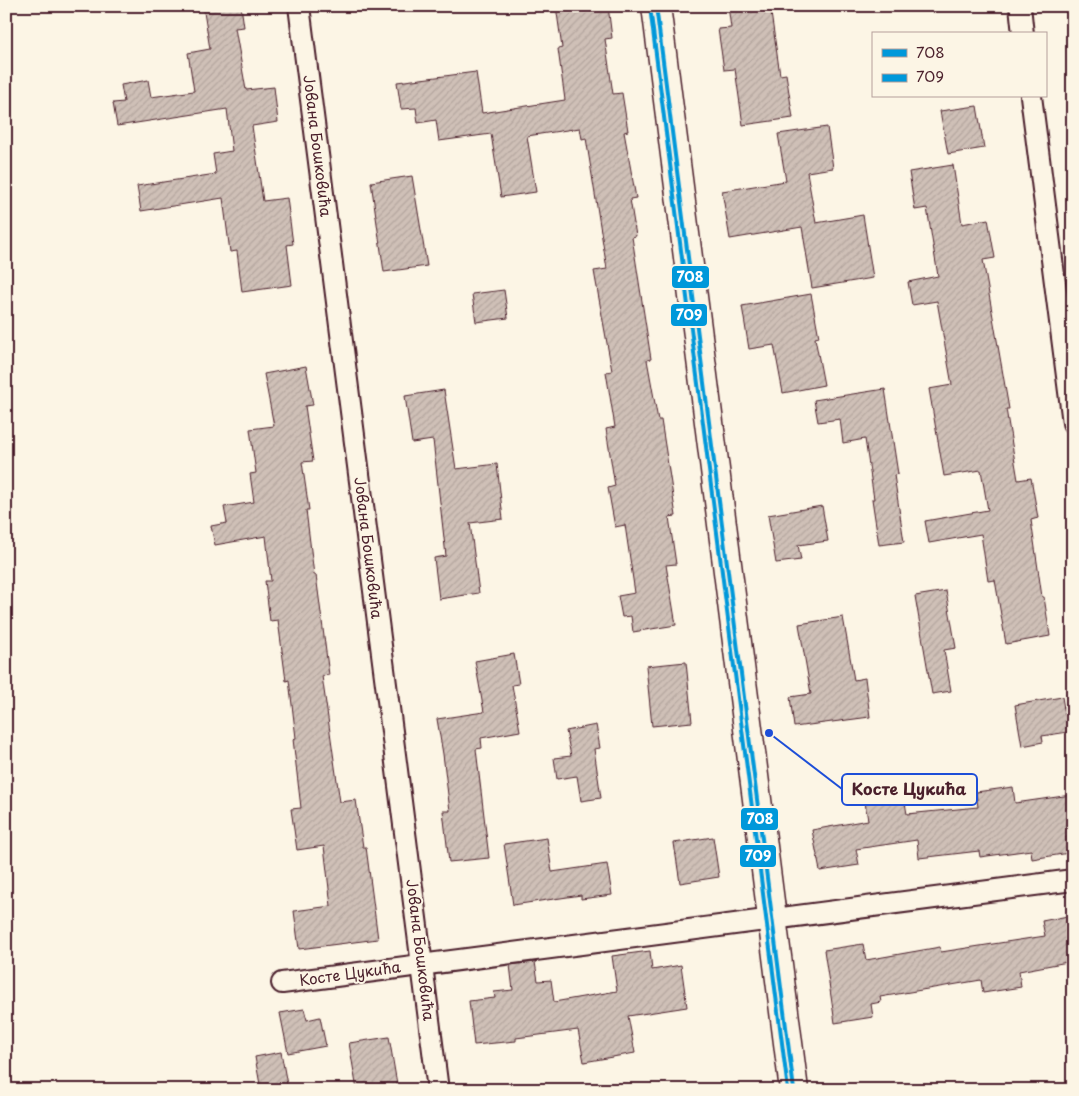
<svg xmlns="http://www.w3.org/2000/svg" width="1079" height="1096" font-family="'Playpen Sans',sans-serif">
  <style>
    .building { fill: url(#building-hatch); stroke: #4a1f2b }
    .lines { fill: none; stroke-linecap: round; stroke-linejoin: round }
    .street-casing { stroke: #4a1f2b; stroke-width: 24 }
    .secondary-casing { stroke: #4a1f2b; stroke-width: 31 }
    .street { stroke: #fcf5e5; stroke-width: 20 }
    .secondary { stroke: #fcf5e5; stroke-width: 28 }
    .bus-1-casing { stroke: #fcf5e5; stroke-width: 8 }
    .bus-2-casing { stroke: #fcf5e5; stroke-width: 8 }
    .bus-1 { stroke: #0098da; stroke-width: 4 }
    .bus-2 { stroke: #0098da; stroke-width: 4 }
    .labels { text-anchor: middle; stroke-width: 4; stroke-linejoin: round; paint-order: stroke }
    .street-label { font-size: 15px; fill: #4a1f2b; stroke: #fcf5e5 }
    .leader { fill: none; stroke: #1d4ed8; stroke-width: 2 }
    .callout-dot { fill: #1d4ed8; stroke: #fcf5e5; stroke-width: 2 }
    .callout { fill: #fcf5e5; stroke: #1d4ed8; stroke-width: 2 }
    .callout-label { font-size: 16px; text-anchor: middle; font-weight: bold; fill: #4a1f2b }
    .line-badge { stroke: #fcf5e5; stroke-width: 2 }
    .badge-label { font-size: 14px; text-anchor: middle; font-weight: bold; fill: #fff }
  </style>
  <defs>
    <pattern id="building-hatch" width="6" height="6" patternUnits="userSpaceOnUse" patternTransform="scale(1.25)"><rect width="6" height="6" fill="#cfc0b7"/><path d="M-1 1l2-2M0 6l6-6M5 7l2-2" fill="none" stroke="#b3a59e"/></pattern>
  </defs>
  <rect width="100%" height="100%" fill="#fcf5e5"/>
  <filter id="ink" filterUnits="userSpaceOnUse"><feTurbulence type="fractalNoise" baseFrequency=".02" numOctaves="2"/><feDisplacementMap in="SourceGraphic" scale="10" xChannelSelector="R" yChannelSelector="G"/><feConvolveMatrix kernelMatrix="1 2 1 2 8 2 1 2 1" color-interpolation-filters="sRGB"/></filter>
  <g filter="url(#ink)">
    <g class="building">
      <polygon points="203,6 241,6 244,27 235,28 246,90 274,87 278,122 252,126 263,201 287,198 293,244 287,245 292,285 242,292 237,251 230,252 223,198 141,211 137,186 216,174 213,154 232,151 227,109 117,126 113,103 124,102 121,85 148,80 151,97 194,91 188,53 210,49"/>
      <polygon points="556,6 608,6 612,38 605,39 613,94 622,93 628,131 624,132 636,198 630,199 636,236 632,237 651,359 647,360 658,420 661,420 676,516 669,517 676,564 666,565 676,625 633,632 631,616 622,617 618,596 635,593 625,525 615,527 608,488 615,486 606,429 615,427 606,372 612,371 594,271 607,269 586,138 582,139 580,128 527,136 536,192 501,197 491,134 439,141 436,120 418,123 416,108 401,109 397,82 476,72 482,113 565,100 558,49 562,48"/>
      <polygon points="728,6 770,6 780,75 786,74 793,118 743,125 735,69 724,70 718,29 731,28"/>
      <polygon points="977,106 984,148 948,154 940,111"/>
      <polygon points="827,127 833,168 807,172 816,223 863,215 873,278 812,288 802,227 730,239 722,191 786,181 778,134"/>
      <polygon points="953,165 962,224 988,219 995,258 983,260 1009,409 1006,409 1018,480 1031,478 1038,518 1031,520 1042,597 1044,597 1050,636 1006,644 995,580 988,581 981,534 929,543 925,521 988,510 981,470 944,476 929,389 952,385 937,301 912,305 908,282 938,276 927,208 915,210 909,172"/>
      <polygon points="412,176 427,266 384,272 371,182"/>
      <polygon points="504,290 508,318 476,322 472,294"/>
      <polygon points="811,294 819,337 815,338 824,385 783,393 774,345 749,349 742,306"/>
      <polygon points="306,366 313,405 305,406 313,461 302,462 309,510 306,510 314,575 316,575 329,675 322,676 340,802 356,800 363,847 366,847 378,939 299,949 294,911 331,906 324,846 297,850 291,809 301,808 293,739 296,738 289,680 286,681 278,620 270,621 265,581 271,581 266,536 215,545 211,526 227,523 224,507 254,502 250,474 256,473 250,429 274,426 264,374"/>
      <polygon points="885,389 898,474 894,475 904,542 879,545 872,499 874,499 865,439 843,443 840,419 818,422 814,400"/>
      <polygon points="444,390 456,469 497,464 503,519 470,523 479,593 439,599 434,558 446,556 433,440 412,443 405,396"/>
      <polygon points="822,506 828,541 798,545 801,560 776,563 768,515"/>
      <polygon points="946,591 956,648 944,650 951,691 932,694 915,596"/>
      <polygon points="843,617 854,680 865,678 870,717 794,727 790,697 811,694 799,624"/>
      <polygon points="514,654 519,684 512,685 520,731 481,738 482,748 476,749 489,858 449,862 443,811 450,811 443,754 437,719 484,712 475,661"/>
      <polygon points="686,662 692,722 652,726 646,666"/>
      <polygon points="1062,697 1068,732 1042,736 1043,742 1022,746 1015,705"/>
      <polygon points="596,725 600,748 594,749 601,798 581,801 577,776 557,779 554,758 571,756 566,731"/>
      <polygon points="1013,787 1015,803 1071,795 1073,836 1066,837 1069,853 1032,859 1031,850 980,857 979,851 919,858 917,840 856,849 859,865 820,871 812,830 868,820 865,803 904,797 907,814 978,807 976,792"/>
      <polygon points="713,837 719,877 680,883 674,843"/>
      <polygon points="547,838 552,872 607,864 612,895 581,899 581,895 513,905 504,844"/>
      <polygon points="1073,915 1073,961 1019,971 1021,987 983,993 981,980 880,997 881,1002 871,1004 873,1017 835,1023 824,950 863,944 866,960 940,947 941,952 1045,936 1042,921"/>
      <polygon points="650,951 652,970 681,965 687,1007 628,1016 635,1053 584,1062 578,1030 516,1038 516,1041 474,1045 469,1001 495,998 494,992 513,990 510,965 535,962 538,981 551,980 554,1002 617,991 612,956"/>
      <polygon points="304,1009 307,1020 320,1017 326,1046 288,1053 280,1013"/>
      <polygon points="389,1037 398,1090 357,1090 349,1043"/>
      <polygon points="281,1052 288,1090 261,1090 255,1057"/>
    </g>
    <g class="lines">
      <defs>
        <g id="street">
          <polyline points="299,6 438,1090"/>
          <polyline points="1020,6 1023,34"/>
          <polyline points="1031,96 1073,423"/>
          <polyline points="282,983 1073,880"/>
        </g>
        <polyline id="secondary" points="656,6 794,1090"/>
      </defs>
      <use href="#street" class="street-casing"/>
      <use href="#secondary" class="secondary-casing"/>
      <use href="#street" class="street"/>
      <use href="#secondary" class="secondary"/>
      <defs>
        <polyline id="bus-1" points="656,6 794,1090"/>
        <polyline id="bus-2" points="650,7 788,1090"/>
      </defs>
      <use href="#bus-1" class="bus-1-casing"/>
      <use href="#bus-2" class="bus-2-casing"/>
      <use href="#bus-1" class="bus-1"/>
      <use href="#bus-2" class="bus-2"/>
    </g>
  </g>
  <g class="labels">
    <g class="street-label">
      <text transform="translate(317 146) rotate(83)" y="5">Јована Бошковића</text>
      <text transform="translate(368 548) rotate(83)" y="5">Јована Бошковића</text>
      <text transform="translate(420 950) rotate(83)" y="5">Јована Бошковића</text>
      <text transform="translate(350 974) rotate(-8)" y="5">Косте Цукића</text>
    </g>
  </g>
  <path class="leader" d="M769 733L842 789"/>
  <circle class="callout-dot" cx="769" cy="733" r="5"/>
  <rect class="callout" x="842" y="774" width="135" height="31" rx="5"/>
  <g class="callout-label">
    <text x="909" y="795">Косте Цукића</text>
  </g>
  <g class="line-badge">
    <rect x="671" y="265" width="39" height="24" rx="5" fill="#0098da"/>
    <rect x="670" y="303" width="38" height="24" rx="5" fill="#0098da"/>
    <rect x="740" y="807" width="39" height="24" rx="5" fill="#0098da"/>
    <rect x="739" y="844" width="38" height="24" rx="5" fill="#0098da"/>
  </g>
  <g class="badge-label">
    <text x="690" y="282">708</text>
    <text x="689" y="320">709</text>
    <text x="760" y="824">708</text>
    <text x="758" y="861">709</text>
  </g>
  <rect width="1079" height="1096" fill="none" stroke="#fcf5e5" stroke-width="25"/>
  <rect x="12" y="12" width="1054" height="1071" fill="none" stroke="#4a1f2b" stroke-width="2" filter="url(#ink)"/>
  <rect x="872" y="32" width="175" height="65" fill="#fcf5e5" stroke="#b59f9b"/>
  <rect x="882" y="49" width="25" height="8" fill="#0098da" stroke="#b59f9b"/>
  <text x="916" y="58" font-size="15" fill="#4a1f2b">708</text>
  <rect x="882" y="74" width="25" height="8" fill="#0098da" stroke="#b59f9b"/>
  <text x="916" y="82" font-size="15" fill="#4a1f2b">709</text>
</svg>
